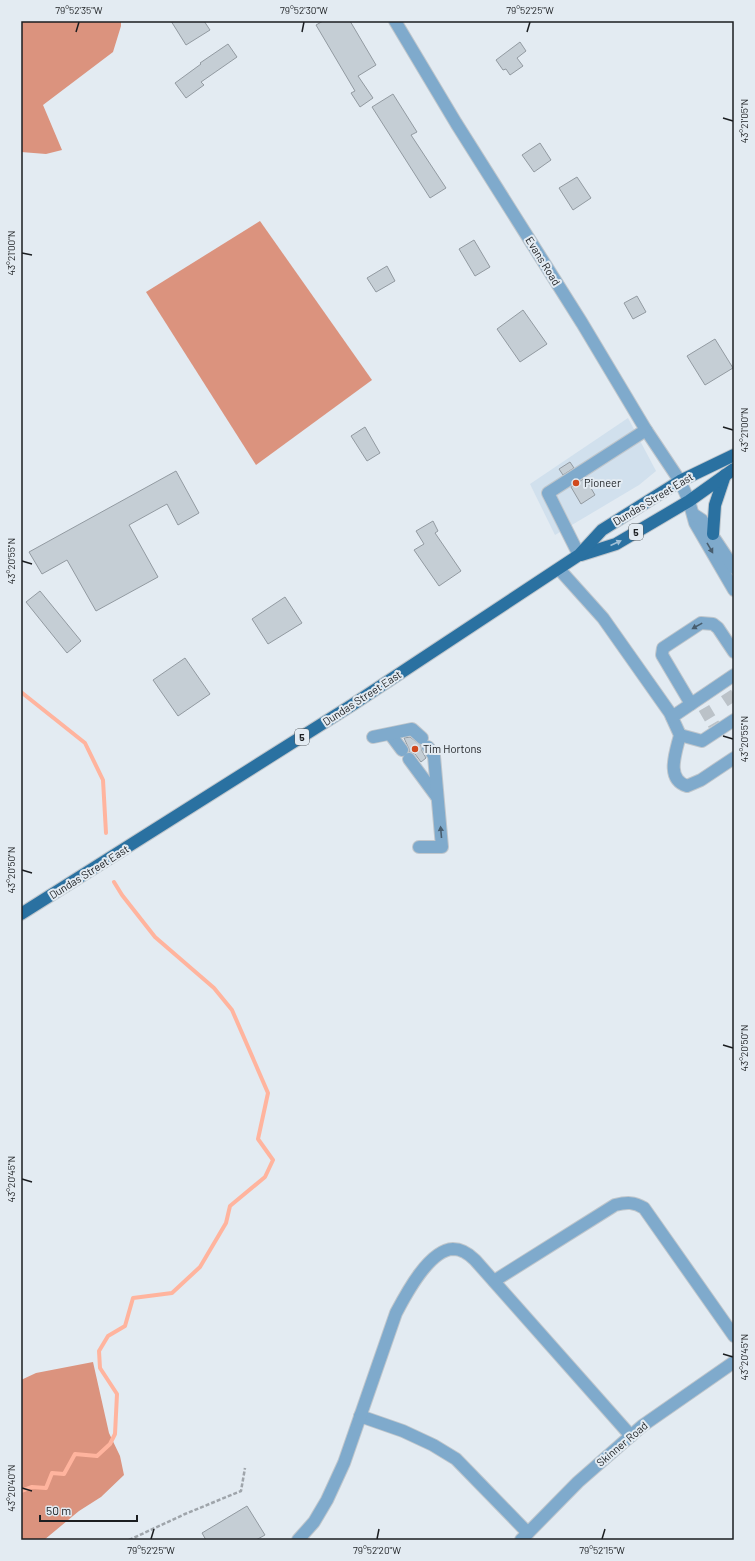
<svg xmlns="http://www.w3.org/2000/svg" width="755" height="1561" font-family="Barlow,sans-serif">
  <style>
    .built { fill: #d1e0ed }
    .forest { fill: #db937e }
    .lines { fill: none; stroke-linecap: round; stroke-linejoin: round }
    .stream { stroke: #ffb49e; stroke-width: 4 }
    .building { fill: #c5ced5; stroke: #929aa1 }
    .minor-tunnel { stroke: #bbc2c8; stroke-width: 12; stroke-dasharray: 12 6; stroke-linecap: butt }
    .minor-casing { stroke: #bfc6cc; stroke-width: 14 }
    .major-casing { stroke: #bfc6cc; stroke-width: 14 }
    .path { stroke: #9fa5ab; stroke-width: 2.5; stroke-dasharray: 4 2; stroke-linecap: butt }
    .minor { stroke: #7faacc; stroke-width: 12 }
    .major { stroke: #2a71a1; stroke-width: 12 }
    .oneway { fill: #a2c0d6 }
    .oneway2 { fill: #485d6e }
    .ticks { fill: none; stroke: #1b1e21; stroke-width: 1.5 }
    .poi-dot { fill: #d1491d; stroke: #e3ebf2; stroke-width: 1.5 }
    .labels { text-anchor: middle; stroke-width: 4; stroke-linejoin: round; paint-order: stroke }
    .shield { fill: #e3ebf2; stroke: #575c60; stroke-width: 1 }
    .shield-label { font-size: 10px; font-weight: bold; fill: #1b1e21 }
    .street-label { font-size: 11px; fill: #1b1e21; stroke: #e3ebf2 }
    .poi-label { font-size: 11px; fill: #1b1e21; stroke: #e3ebf2; text-anchor: start }
    .neatline { fill: none; stroke: #1b1e21; stroke-width: 1.5 }
    .ticks-label { font-size: 10px; text-anchor: middle; fill: #1b1e21 }
  </style>
  <rect width="100%" height="100%" fill="#e3ebf2"/>
  <polygon class="built" points="628,418 656,471 639,485 555,535 530,484"/>
  <g class="forest">
    <polygon points="21,21 121,21 121,26 113,52 43,105 62,150 46,154 21,152"/>
    <polygon points="260,221 372,380 256,465 146,292"/>
    <polygon points="93,1362 109,1433 120,1456 124,1475 101,1497 79,1511 44,1540 21,1540 21,1380 36,1373"/>
  </g>
  <g class="lines">
    <g class="stream">
      <polyline points="21,692 85,743 103,780 106,833"/>
      <polyline points="21,1491 32,1487 46,1488 52,1473 64,1474 75,1454 97,1456 110,1444 115,1434 117,1394 100,1368 99,1351 108,1336 125,1326 133,1298 172,1293 200,1267 226,1223 230,1206 265,1177 273,1160 258,1139 268,1093 232,1010 214,988 155,937 122,895 114,882"/>
    </g>
  </g>
  <g class="building">
    <polygon points="171,21 204,21 210,30 186,45"/>
    <polygon points="323,21 350,21 376,65 358,76 373,98 360,107 351,93 355,91 316,25"/>
    <polygon points="520,42 526,51 517,58 523,66 510,75 506,69 503,70 496,60"/>
    <polygon points="228,44 237,57 201,82 204,85 186,98 175,83 201,64 200,63"/>
    <polygon points="393,94 417,132 411,135 446,188 430,198 372,107"/>
    <polygon points="540,143 551,160 534,172 522,155"/>
    <polygon points="577,177 591,198 573,210 559,188"/>
    <polygon points="474,240 490,267 475,276 459,249"/>
    <polygon points="387,266 395,281 376,292 367,278"/>
    <polygon points="637,296 646,312 633,319 624,303"/>
    <polygon points="523,310 547,344 520,362 497,329"/>
    <polygon points="715,339 733,368 705,385 687,356"/>
    <polygon points="365,427 380,453 367,461 351,436"/>
    <polygon points="570,462 574,468 563,475 559,469"/>
    <polygon points="176,471 199,513 178,525 167,504 129,525 158,577 96,611 67,560 42,574 29,552"/>
    <polygon points="585,478 595,495 581,504 571,487"/>
    <polygon points="433,521 438,531 435,533 461,571 439,586 414,550 424,544 416,531"/>
    <polygon points="40,591 81,641 67,653 26,602"/>
    <polygon points="285,597 302,623 268,644 252,619"/>
    <polygon points="185,658 210,694 178,716 153,680"/>
    <polygon points="410,737 421,745 422,751 426,758 421,762 415,754 409,752 409,749 404,738"/>
    <polygon points="247,1506 265,1535 256,1540 206,1540 202,1533"/>
  </g>
  <g class="lines">
    <g class="minor-tunnel">
      <polyline points="726,693 734,705"/>
      <polyline points="704,708 714,725"/>
    </g>
    <defs>
      <g id="minor">
        <polyline points="395,21 456,123 582,323 646,430 680,481 689,501 695,523 734,590"/>
        <polyline points="693,514 702,520 734,568"/>
        <polyline points="579,555 548,493 646,430"/>
        <path d="M559 569 603 618 670 713 680 735C676 752 665 779 687 786L701 780 734 758"/>
        <polyline points="691,704 662,655 663,648 701,623 713,624 718,628 734,652"/>
        <polyline points="672,717 734,675"/>
        <polyline points="390,734 402,750"/>
        <polyline points="680,735 702,741 734,720"/>
        <polyline points="373,737 412,729 422,738"/>
        <polyline points="409,759 437,797"/>
        <polyline points="419,847 442,847 434,756 428,747"/>
        <path d="M494 1281 615 1205C627 1202 634 1202 644 1208L734 1336"/>
        <polyline points="360,1416 403,1431 433,1445 456,1459 528,1533"/>
        <path d="M298 1540 314 1522 327 1500 344 1463 396 1313C406 1294 429 1250 453 1249 462 1249 469 1254 475 1260L631 1436"/>
        <polyline points="521,1540 578,1482 642,1426 734,1362"/>
      </g>
      <g id="major">
        <polyline points="713,534 715,505 725,475"/>
        <polyline points="581,555 616,544 689,501 734,469"/>
        <polyline points="21,914 352,705 579,555 602,530 680,481 734,455"/>
      </g>
    </defs>
    <use href="#minor" class="minor-casing"/>
    <use href="#major" class="major-casing"/>
    <polyline class="path" points="129,1540 185,1514 241,1491 245,1468"/>
    <use href="#minor" class="minor"/>
    <use href="#major" class="major"/>
  </g>
  <defs><path id="oneway-solid" d="M-6-.8H1V-3.2L6.5 0L1 3.2V.8H-6Z"/></defs>
  <use class="oneway" href="#oneway-solid" transform="translate(616 543) rotate(-24)"/>
  <g class="oneway2">
    <use href="#oneway-solid" transform="translate(710 548) rotate(60)"/>
    <use href="#oneway-solid" transform="translate(697 626) rotate(151)"/>
    <use href="#oneway-solid" transform="translate(441 832) rotate(-95)"/>
  </g>
  <path class="ticks" d="M76 32 79 22M302 32 304 22M527 32 530 22M723 118 733 121M22 253 32 255M723 427 733 430M22 561 32 564M723 736 733 739M22 870 32 873M723 1045 733 1048M22 1179 32 1182M723 1354 733 1357M22 1488 32 1491M151 1539 154 1529M377 1539 379 1529M602 1539 605 1529"/>
  <g class="poi-dot">
    <circle cx="576" cy="483" r="4"/>
    <circle cx="415" cy="749" r="4"/>
  </g>
  <g class="labels">
    <g class="shield">
      <rect x="629" y="524" width="14" height="16" rx="3"/>
      <rect x="295" y="729" width="14" height="16" rx="3"/>
    </g>
    <g class="shield-label">
      <text x="636" y="536">5</text>
      <text x="302" y="741">5</text>
    </g>
    <g class="street-label">
      <text transform="translate(543 261) rotate(58)" y="4">Evans Road</text>
      <text transform="translate(653 499) rotate(-31)" y="4">Dundas Street East</text>
      <text transform="translate(362 698) rotate(-33)" y="4">Dundas Street East</text>
      <text transform="translate(89 872) rotate(-32)" y="4">Dundas Street East</text>
      <text transform="translate(622 1444) rotate(-40)" y="4">Skinner Road</text>
    </g>
    <g class="poi-label">
      <text x="584" y="487">Pioneer</text>
      <text x="423" y="753">Tim Hortons</text>
    </g>
  </g>
  <rect width="755" height="1561" fill="none" stroke="#e3ebf2" stroke-width="44"/>
  <path d="M40 1515v6h97v-6" fill="none" stroke="#1b1e21" stroke-width="2"/>
  <text x="46" y="1515" font-size="12" fill="#1b1e21" stroke="#e3ebf2" stroke-width="3" paint-order="stroke">50 m</text>
  <rect x="22" y="22" width="711" height="1517" class="neatline"/>
  <g class="ticks-label">
    <text x="79" y="14">79°52'35"W</text>
    <text x="304" y="14">79°52'30"W</text>
    <text x="530" y="14">79°52'25"W</text>
    <text transform="translate(744 121) rotate(-90)" y="4">43°21'05"N</text>
    <text transform="translate(11 253) rotate(-90)" y="4">43°21'00"N</text>
    <text transform="translate(744 430) rotate(-90)" y="4">43°21'00"N</text>
    <text transform="translate(11 561) rotate(-90)" y="4">43°20'55"N</text>
    <text transform="translate(744 739) rotate(-90)" y="4">43°20'55"N</text>
    <text transform="translate(11 870) rotate(-90)" y="4">43°20'50"N</text>
    <text transform="translate(744 1048) rotate(-90)" y="4">43°20'50"N</text>
    <text transform="translate(11 1179) rotate(-90)" y="4">43°20'45"N</text>
    <text transform="translate(744 1357) rotate(-90)" y="4">43°20'45"N</text>
    <text transform="translate(11 1488) rotate(-90)" y="4">43°20'40"N</text>
    <text x="151" y="1554">79°52'25"W</text>
    <text x="377" y="1554">79°52'20"W</text>
    <text x="602" y="1554">79°52'15"W</text>
  </g>
</svg>
